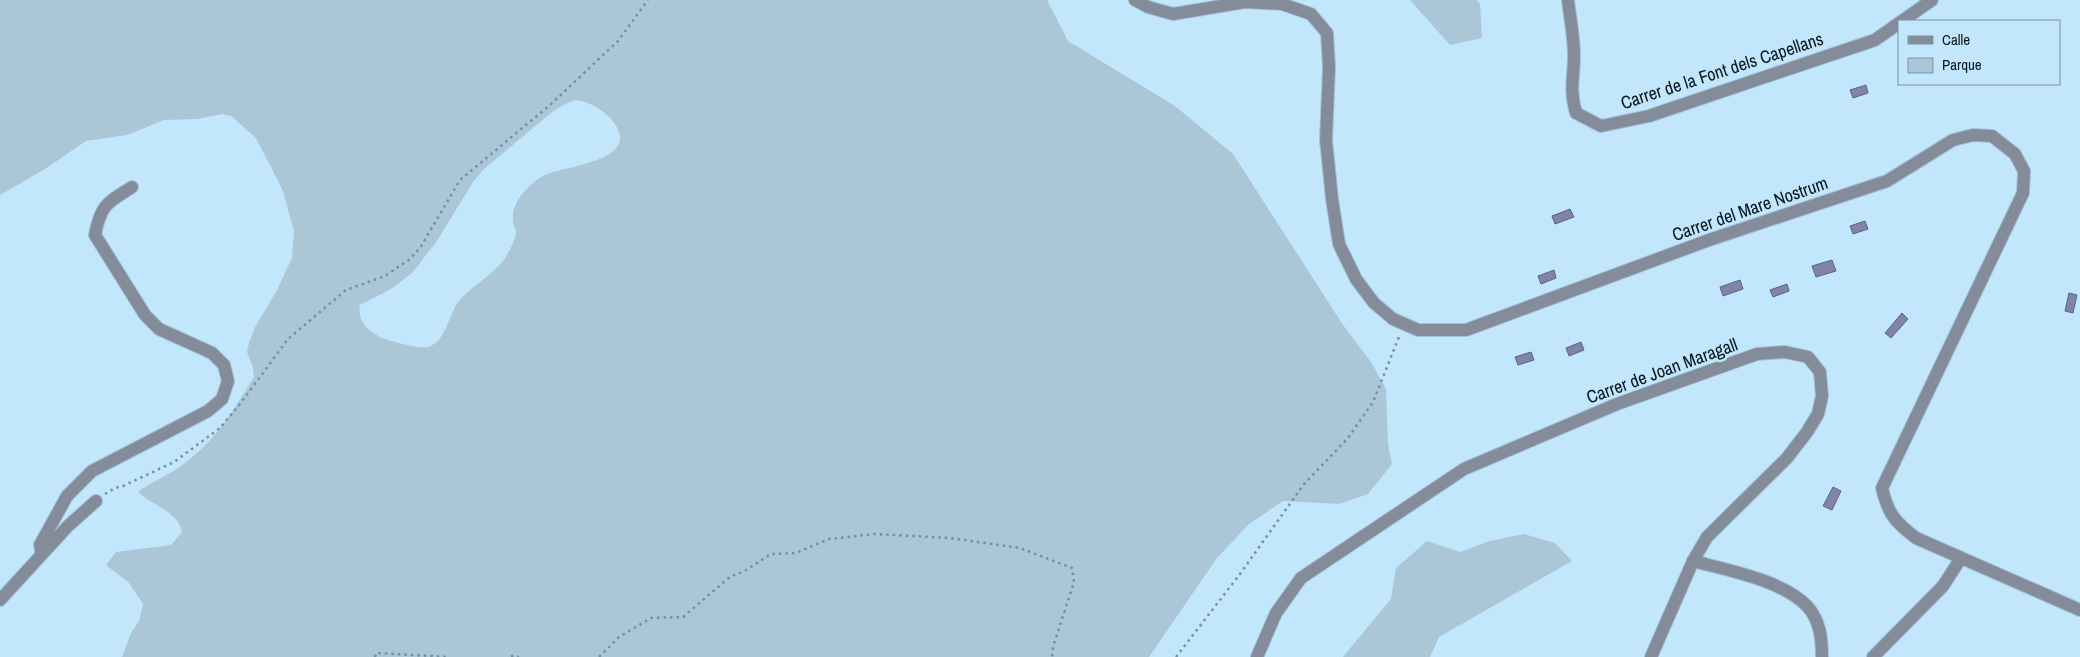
<svg xmlns="http://www.w3.org/2000/svg" width="2080" height="657" font-family="'Archivo Narrow',sans-serif">
  <style>
    .green { fill: #abc6d6; fill-rule: evenodd }
    .water { fill: #8084aa; stroke: #5c6380 }
    .lines { fill: none; stroke-linecap: round; stroke-linejoin: round }
    .minor-casing { stroke: #a1c1d4; stroke-width: 14 }
    .path { stroke: #7590a0; stroke-width: 2.5; stroke-dasharray: 2.5 4; stroke-linecap: butt }
    .minor { stroke: #838c98; stroke-width: 12 }
    .labels { text-anchor: middle; stroke-width: 5; stroke-linejoin: round; paint-order: stroke }
    .street-label { font-size: 18px; fill: #08161d; stroke: #c2e7fc }
  </style>
  <rect width="100%" height="100%" fill="#c2e7fc"/>
  <g class="green">
    <path d="M0 0H1047L1068 41 1175 106 1233 154 1343 325 1371 362 1386 389 1388 444 1392 464 1368 494 1339 504 1283 501 1249 524 1217 558 1149 657H122L131 633 139 621 143 604 129 583 106 565 116 552 171 545 182 532C179 512 151 505 138 492 149 483 163 478 175 470 214 444 230 416 254 377L253 368 247 352 249 343 255 327 277 290 292 258 294 231 283 191 271 167 255 137 231 116 223 114 197 119 164 120 127 135 86 141 45 169 0 195ZM576 100C590 102 603 110 612 120 646 162 563 165 543 176 535 180 529 187 523 193 516 202 512 210 513 221 513 225 516 229 516 232 516 238 511 248 508 253 498 273 473 284 459 301 449 313 446 342 428 347 419 349 389 341 380 337 367 330 357 321 360 305L391 289 412 273 437 241 473 182 484 169 552 112 567 103Z"/>
    <polygon points="1410,0 1477,0 1480,4 1482,38 1450,45"/>
    <polygon points="1524,534 1555,543 1572,561 1439,637 1430,657 1343,657 1391,599 1396,568 1427,541 1460,552 1490,541"/>
  </g>
  <g class="water">
    <polygon points="1866,85 1868,93 1853,98 1850,90"/>
    <polygon points="1570,209 1574,217 1555,224 1552,216"/>
    <polygon points="1865,221 1868,229 1853,234 1850,226"/>
    <polygon points="1832,260 1836,271 1816,277 1812,266"/>
    <polygon points="1554,270 1556,278 1541,284 1538,276"/>
    <polygon points="1740,280 1743,289 1723,296 1720,287"/>
    <polygon points="1787,284 1789,291 1773,297 1770,290"/>
    <polygon points="2069,293 2077,295 2073,313 2065,311"/>
    <polygon points="1902,313 1908,319 1891,338 1885,333"/>
    <polygon points="1581,342 1584,350 1569,356 1566,348"/>
    <polygon points="1531,352 1534,360 1518,365 1515,357"/>
    <polygon points="1833,487 1841,491 1832,510 1823,506"/>
  </g>
  <g class="lines">
    <defs>
      <g id="minor">
        <path d="M1135 0 1148 7 1173 14 1245 2 1282 4 1311 14 1327 33 1329 67 1326 140 1332 199 1339 244 1356 279 1374 303 1393 319 1418 330H1466L1709 240 1887 181 1953 140 1973 135 1992 136 2015 154 2024 171 2023 193 1882 488C1888 514 1895 522 1916 538L2080 610"/>
        <path d="M1568 0C1570 18 1574 37 1574 55 1574 79 1569 88 1576 113L1601 126 1649 116 1875 40 1899 23"/>
        <polyline points="1902,21 1932,0"/>
        <path d="M42 554 40 545 67 496 92 471 208 411 222 399 228 381 224 365 212 353 159 329 145 315 95 235C101 204 107 203 132 187"/>
        <path d="M1693 561C1727 570 1782 580 1807 606 1820 620 1822 639 1822 657"/>
        <polyline points="0,600 68,526 96,501"/>
        <polyline points="1257,657 1276,613 1301,578 1464,469 1617,404 1757,354 1785,352 1808,357 1820,372 1822,396 1818,414 1807,432 1787,458 1707,537 1693,561 1651,657"/>
        <polyline points="1873,657 1943,586 1961,558"/>
      </g>
    </defs>
    <use href="#minor" class="minor-casing"/>
    <g class="path">
      <polyline points="105,494 115,488 123,486 174,462 220,428 240,404 288,339 346,290 385,276 410,259 420,248 460,180 550,105 618,41 648,0"/>
      <polyline points="375,657 376,653 449,657"/>
      <polyline points="513,657 512,656 519,657"/>
      <polyline points="599,657 619,637 651,618 683,617 731,576 743,572 771,554 796,553 829,539 875,534 950,538 1020,548 1072,568 1074,582 1053,647 1052,657"/>
      <polyline points="1176,657 1240,574 1304,484 1348,438 1373,402 1399,337"/>
    </g>
    <use href="#minor" class="minor"/>
  </g>
  <g class="labels">
    <g class="street-label">
      <text transform="translate(1722 71) rotate(-18)" y="6">Carrer de la Font dels Capellans</text>
      <text transform="translate(1750 209) rotate(-19)" y="6">Carrer del Mare Nostrum</text>
      <text transform="translate(1662 371) rotate(-20)" y="6">Carrer de Joan Maragall</text>
    </g>
  </g>
  <rect x="1898" y="20" width="162" height="65" fill="#c2e7fc" stroke="#7893a3"/>
  <rect x="1908" y="36" width="25" height="8" fill="#838c98" stroke="#7893a3"/>
  <text x="1942" y="45" font-size="15" fill="#08161d">Calle</text>
  <rect x="1908" y="58" width="25" height="15" fill="#abc6d6" stroke="#7893a3"/>
  <text x="1942" y="70" font-size="15" fill="#08161d">Parque</text>
</svg>
